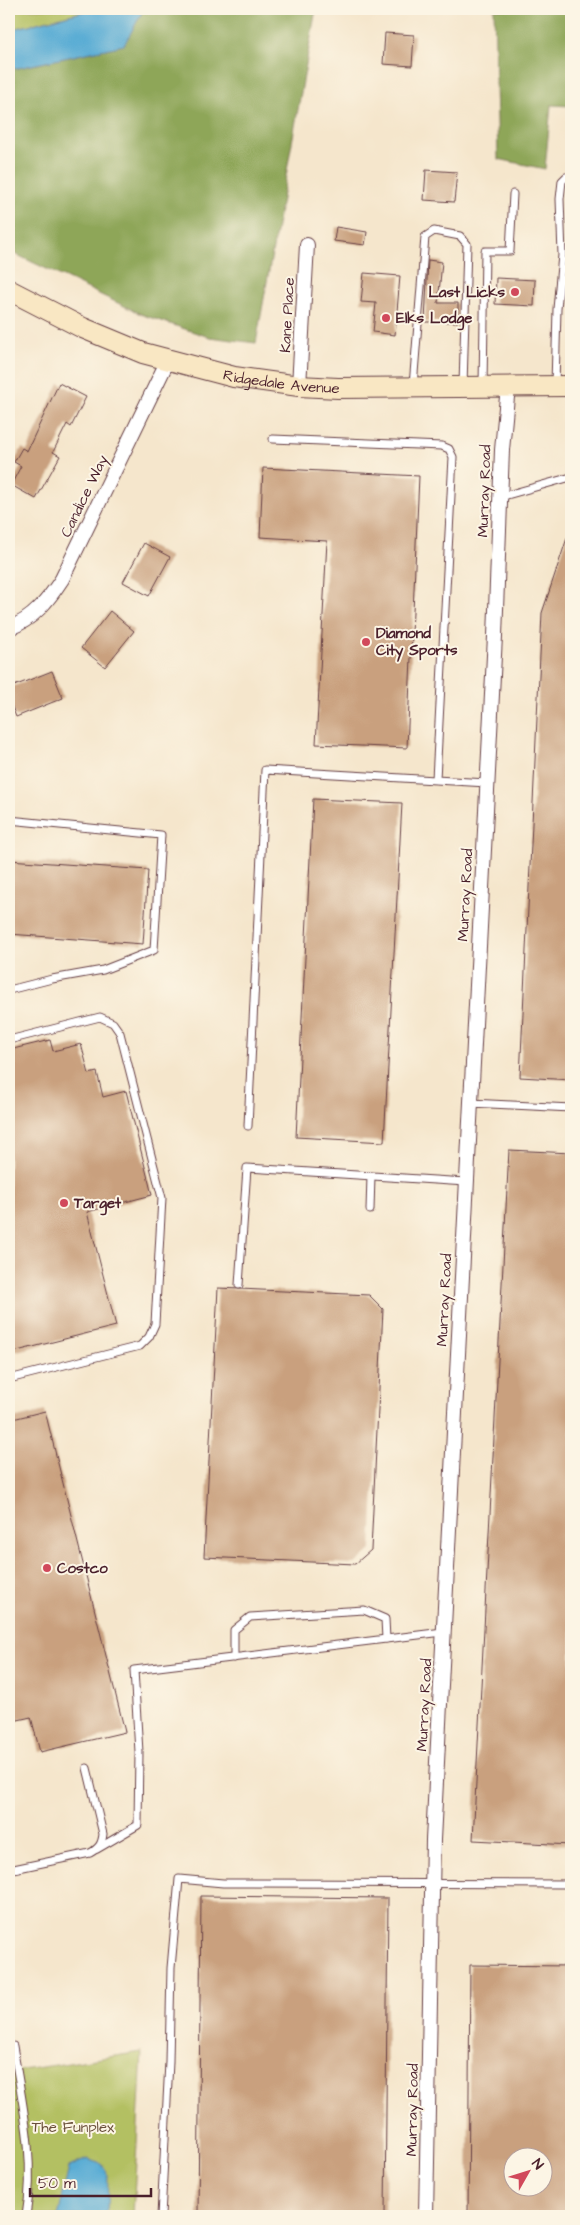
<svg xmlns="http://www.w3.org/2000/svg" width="580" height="2225" font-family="'Architects Daughter',sans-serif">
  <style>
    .green { fill: #b3c062; stroke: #7e7046 }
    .forest { fill: #8ea658; stroke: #6c6242 }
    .water { fill: #58acd4; stroke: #516680 }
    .building { fill: #c9a07e; fill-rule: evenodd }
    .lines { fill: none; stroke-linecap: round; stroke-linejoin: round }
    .lane-casing { stroke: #643d43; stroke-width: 9 }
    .street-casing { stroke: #643d43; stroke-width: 16 }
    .secondary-casing { stroke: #643d43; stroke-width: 22 }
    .lane { stroke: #fff; stroke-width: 7 }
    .street { stroke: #fff; stroke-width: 14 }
    .secondary { stroke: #f9e7c3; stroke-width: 20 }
    .poi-dot { fill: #d1495b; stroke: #fcf5e5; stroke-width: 2 }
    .labels { text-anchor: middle; stroke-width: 4; stroke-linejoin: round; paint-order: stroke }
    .poi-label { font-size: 15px; font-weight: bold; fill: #4a1f2b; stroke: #fcf5e5; text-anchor: start }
    .street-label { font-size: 15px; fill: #4a1f2b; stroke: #fcf5e5 }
    .park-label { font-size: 15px; fill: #6a4f3c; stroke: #fcf5e5 }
  </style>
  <rect width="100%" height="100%" fill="#fcf5e5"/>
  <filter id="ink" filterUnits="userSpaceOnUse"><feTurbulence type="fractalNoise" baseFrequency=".02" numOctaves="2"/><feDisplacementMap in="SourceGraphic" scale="10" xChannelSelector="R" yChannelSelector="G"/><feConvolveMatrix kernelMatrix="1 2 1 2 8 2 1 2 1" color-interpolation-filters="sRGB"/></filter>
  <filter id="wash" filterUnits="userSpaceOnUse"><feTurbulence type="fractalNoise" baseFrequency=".0096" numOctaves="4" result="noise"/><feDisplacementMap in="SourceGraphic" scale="20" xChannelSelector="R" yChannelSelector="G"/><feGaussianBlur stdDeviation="1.12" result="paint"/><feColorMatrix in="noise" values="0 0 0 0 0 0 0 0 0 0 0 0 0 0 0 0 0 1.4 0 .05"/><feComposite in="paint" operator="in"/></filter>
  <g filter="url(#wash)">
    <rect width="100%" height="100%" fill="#f5e6cc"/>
    <g class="green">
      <polygon points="9,9 94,9 9,30"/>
      <polygon points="142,2052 133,2216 9,2216 9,2072"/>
    </g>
    <g class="forest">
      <polygon points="144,9 316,9 256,343 209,337 143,315 9,251 9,70 123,45"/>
      <polygon points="494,9 571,9 571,106 551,105 545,169 498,159"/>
    </g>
    <g class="water">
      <polygon points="94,9 144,9 124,45 9,70 9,30"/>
      <polygon points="87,2159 101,2164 108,2175 107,2216 58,2216 69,2167"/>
    </g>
    <g id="blocks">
      <g class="building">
        <polygon points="385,33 414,35 412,66 383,64"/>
        <polygon points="426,170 457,172 454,202 424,200"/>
        <polygon points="336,227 367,232 365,245 334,241"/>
        <polygon points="428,260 442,262 438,303 458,303 458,322 425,322"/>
        <polygon points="364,273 400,276 395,335 373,332 376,303 361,302"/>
        <polygon points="496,278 535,280 534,306 495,304"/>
        <polygon points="59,383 86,397 71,427 67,424 53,452 60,456 36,499 11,485 21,466 14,462 22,448 27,451"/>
        <polygon points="263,468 419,476 407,748 316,744 327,541 260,537"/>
        <polygon points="569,532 571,533 571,1080 520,1077 542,613"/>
        <polygon points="144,543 170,557 149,596 123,582"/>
        <polygon points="110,611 134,631 105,667 81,648"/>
        <polygon points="52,671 63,698 16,717 9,699 9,688"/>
        <polygon points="313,799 402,803 384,1142 296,1137"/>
        <polygon points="9,860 148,870 143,944 9,934"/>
        <polygon points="50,1040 53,1051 81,1044 89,1074 97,1072 103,1097 126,1091 152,1195 87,1212 116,1326 9,1353 9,1050"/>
        <polygon points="509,1150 571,1153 571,1845 473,1840"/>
        <polygon points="218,1288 369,1295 383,1309 371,1550 355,1564 204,1557"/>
        <polygon points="45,1411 125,1732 40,1752 31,1717 9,1722 9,1420"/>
        <polygon points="201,1896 388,1898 385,2216 198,2216"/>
        <path d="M470 1965 571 1966V2216H468ZM512 2158H542V2188H512Z"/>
      </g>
    </g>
  </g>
  <g filter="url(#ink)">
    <use href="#blocks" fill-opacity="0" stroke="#643d43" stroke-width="1"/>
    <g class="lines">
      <defs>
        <g id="lane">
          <polyline points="555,385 557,309 562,255 560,199 562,181 566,177"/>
          <polyline points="413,386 425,237 434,231 460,236 467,244 463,386"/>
          <polyline points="483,386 485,251 510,251 513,194"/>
          <polyline points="273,439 442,446 449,449 453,457 436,779"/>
          <polyline points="500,497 571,477"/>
          <polyline points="9,820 161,835 154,950 103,970 52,979 9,990"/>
          <polyline points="9,1040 100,1017 113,1023 120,1033 162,1198 155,1324 149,1337 140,1346 9,1379"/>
          <polyline points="470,1103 571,1108"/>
          <polyline points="248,1126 265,770 487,783"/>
          <polyline points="370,1210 371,1176"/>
          <polyline points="239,1285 247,1168 466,1182"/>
          <polyline points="234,1658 234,1630 250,1617 364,1610 385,1619 386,1639"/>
          <polyline points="97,1849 138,1825 139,1752 134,1670 443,1632"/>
          <path d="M9 1870 90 1853C99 1848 102 1844 103 1834L87 1768"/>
          <path d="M13 2046C22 2102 36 2160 26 2216"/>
          <polyline points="161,2216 169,2062 171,1968 179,1879 223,1883 571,1884"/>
        </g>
        <g id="street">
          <polyline points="299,386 307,245"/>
          <path d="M9 628C33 620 49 599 62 579L168 360"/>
          <polyline points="426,2216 433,1840 495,636 502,450 508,386"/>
        </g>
        <g id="secondary">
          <path id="s1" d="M9 290 83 328 143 353 234 377 299 386 338 388 571 386"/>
        </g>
      </defs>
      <use href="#lane" class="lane-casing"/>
      <use href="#street" class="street-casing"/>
      <use href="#secondary" class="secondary-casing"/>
      <use href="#lane" class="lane"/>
      <use href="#street" class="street"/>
      <use href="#secondary" class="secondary"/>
    </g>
  </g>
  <g class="poi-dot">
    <circle cx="515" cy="292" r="5"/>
    <circle cx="386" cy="318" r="5"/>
    <circle cx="366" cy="642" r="5"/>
    <circle cx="64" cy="1203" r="5"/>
    <circle cx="47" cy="1568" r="5"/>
  </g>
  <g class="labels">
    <g class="poi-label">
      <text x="505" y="297" text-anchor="end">Last Licks</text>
      <text x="396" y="323">Elks Lodge</text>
      <text x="376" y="638">Diamond<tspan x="376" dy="17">City Sports</tspan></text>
      <text x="74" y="1208">Target</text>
      <text x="57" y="1573">Costco</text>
    </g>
    <g class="street-label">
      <text transform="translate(287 315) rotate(-87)" y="5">Kane Place</text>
      <text dy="5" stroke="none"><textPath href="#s1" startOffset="290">Ridgedale Avenue</textPath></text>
      <text transform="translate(484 491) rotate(-88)" y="5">Murray Road</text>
      <text transform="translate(84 496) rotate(-64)" y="5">Candice Way</text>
      <text transform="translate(465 895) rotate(-87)" y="5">Murray Road</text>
      <text transform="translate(444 1300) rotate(-87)" y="5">Murray Road</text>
      <text transform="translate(424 1705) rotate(-87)" y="5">Murray Road</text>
      <text transform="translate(412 2110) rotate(-89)" y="5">Murray Road</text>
    </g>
    <g class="park-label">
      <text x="73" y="2132">The Funplex</text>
    </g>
  </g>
  <rect width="580" height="2225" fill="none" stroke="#fcf5e5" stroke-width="30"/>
  <g transform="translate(528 2172) rotate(51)"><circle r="24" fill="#fcf5e5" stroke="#b59f9b"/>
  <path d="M0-4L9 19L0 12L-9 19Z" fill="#d1495b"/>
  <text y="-8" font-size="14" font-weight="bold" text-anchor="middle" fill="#4a1f2b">N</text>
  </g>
  <path d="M30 2188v8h121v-8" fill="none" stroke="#4a1f2b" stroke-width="2.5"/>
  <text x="38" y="2188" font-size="15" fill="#4a1f2b" stroke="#fcf5e5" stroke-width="4" paint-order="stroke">50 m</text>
</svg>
